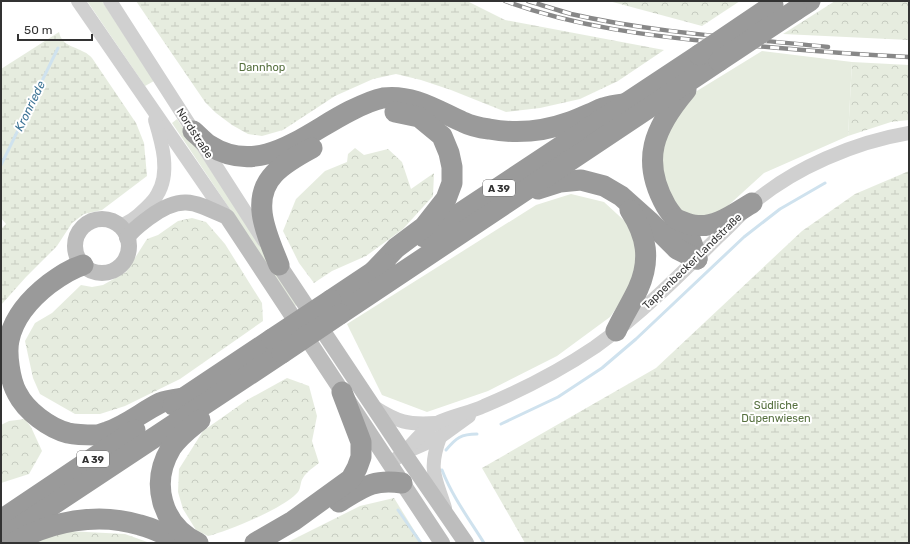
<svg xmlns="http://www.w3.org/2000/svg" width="910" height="544" font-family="Rubik,sans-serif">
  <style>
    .green { fill: #e6ecdf }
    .forest { fill: url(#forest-crowns) }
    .wetland { fill: url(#wetland-marsh) }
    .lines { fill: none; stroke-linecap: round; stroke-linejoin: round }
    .stream { stroke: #cfe2ee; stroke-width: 3 }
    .tertiary { stroke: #d0d0d0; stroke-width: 14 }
    .secondary { stroke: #bdbdbd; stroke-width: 16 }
    .motorway { stroke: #9a9a9a; stroke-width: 21 }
    .rail-casing { stroke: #888; stroke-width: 4.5 }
    .rail { stroke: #fff; stroke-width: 3; stroke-dasharray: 9; stroke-linecap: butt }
    .motorway-bridge { stroke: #9a9a9a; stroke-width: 21 }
    .labels { text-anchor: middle; stroke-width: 4; stroke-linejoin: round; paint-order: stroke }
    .shield { fill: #fff; stroke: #707070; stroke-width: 1 }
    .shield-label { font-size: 10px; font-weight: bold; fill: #333 }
    .park-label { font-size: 11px; fill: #56703f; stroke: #fff }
    .street-label { font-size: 11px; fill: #333; stroke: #fff }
    .water-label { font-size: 12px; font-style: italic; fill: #3f7597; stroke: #fff }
  </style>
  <defs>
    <pattern id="forest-crowns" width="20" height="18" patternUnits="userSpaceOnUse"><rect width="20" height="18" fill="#e6ecdf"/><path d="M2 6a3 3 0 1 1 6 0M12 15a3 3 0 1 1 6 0" fill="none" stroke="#c6cbc0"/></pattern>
    <pattern id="wetland-marsh" width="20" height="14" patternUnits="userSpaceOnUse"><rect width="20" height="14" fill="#e6ecdf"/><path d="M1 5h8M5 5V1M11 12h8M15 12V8" fill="none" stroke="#c6cbc0"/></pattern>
  </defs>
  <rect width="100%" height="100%" fill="#fff"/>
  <g class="green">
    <polygon points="87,1 102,1 154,81 145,86"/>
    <polygon points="762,51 852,62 848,136 764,173 720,213 698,219 684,213 673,202 659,166 663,129 692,94"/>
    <polygon points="177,119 299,304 295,306 172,123"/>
    <polygon points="571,194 604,202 629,225 639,257 629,290 610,317 557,356 488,391 427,412 382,395 347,324 536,205"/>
  </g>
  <g class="forest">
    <polygon points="609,1 740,1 702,26"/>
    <polygon points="835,1 909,1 909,40 783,34"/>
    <polygon points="852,62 909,65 909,120 891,122 848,136"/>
    <polygon points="355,148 364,155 388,149 402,162 411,189 434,173 433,196 403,229 366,256 332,271 314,283 299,263 283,231 296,199 325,171 347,162 348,154"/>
    <polygon points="192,218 206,222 225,244 262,303 263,321 180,379 125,406 100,414 75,414 40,394 33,378 25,341 35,323 52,313 81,285 92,287 103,285 126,272 147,239 158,235 178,221"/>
    <path d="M287 378 309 386 317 416 312 441 319 463C314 467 306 472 303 478 300 482 301 488 298 492 285 508 228 531 208 536L196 530 183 509 178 492 179 469 203 431 247 400Z"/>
    <polygon points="25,419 31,427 42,451 29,474 1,483 1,425 9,421"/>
    <polygon points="394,498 422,543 286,543 360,506"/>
    <polygon points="67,531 125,534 150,543 28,543"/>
  </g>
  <g class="wetland">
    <polygon points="136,1 467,1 505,20 664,50 618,81 580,99 540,108 506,112 451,90 421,80 396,74 373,79 335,96 283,130 262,136 248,134 232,125 216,113 205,102"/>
    <path d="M59 32C62 46 74 46 84 52 87 53 90 56 92 58L136 123 144 143 147 176 102 210 84 214 72 223 57 246 26 277 1 305V229L6 224 1 218V69Z"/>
    <polygon points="909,171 909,543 525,543 482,468 656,368 802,231 855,194"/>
  </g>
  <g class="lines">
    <g class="stream">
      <polyline points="1,165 58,48"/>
      <polyline points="501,424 558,397 602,368 636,339 744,237 780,209 825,183"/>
      <path d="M446 450C456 438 461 434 477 434"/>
      <path d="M442 470C452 496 469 519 484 543"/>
      <polyline points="398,510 421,543"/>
    </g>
    <g class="tertiary">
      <polyline points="78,1 227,217"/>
      <polyline points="110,1 264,241"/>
      <path d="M119 226C130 223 137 217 145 209 149 205 154 201 157 195 171 173 162 143 155 120"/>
      <path d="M374 407C398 422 407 425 436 423"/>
      <path d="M440 437C428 470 435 476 445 508"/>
      <polyline points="408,451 440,437 469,416"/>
      <path d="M389 463C394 460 400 457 404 452 415 442 422 430 437 423 451 416 469 413 484 406 522 390 561 370 595 347 640 315 680 275 719 236 731 226 741 213 753 203 794 168 855 142 909 133"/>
    </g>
    <g class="secondary">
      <circle cx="102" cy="246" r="27"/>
      <path d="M127 238C133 229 141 224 150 217 182 194 194 202 227 217L442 543"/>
      <polyline points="279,265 404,453 466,543"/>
    </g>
    <g class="motorway">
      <polyline points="796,10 810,1"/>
      <path d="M686 90C654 128 640 160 666 206 672 216 680 224 687 233 692 240 694 250 697 259"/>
      <path d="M193 131C198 135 203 141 209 145 260 178 306 133 350 111 360 106 372 100 383 98 413 94 438 111 463 122 471 126 481 128 489 129 516 134 545 131 570 122 577 119 585 116 592 113 596 111 599 109 603 108 610 106 617 105 624 104"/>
      <polyline points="538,189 560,182 581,180 604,186 621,196 649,221 677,249 697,259"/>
      <path d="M676 219C681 221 688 224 694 225 715 229 735 213 752 203"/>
      <polyline points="424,237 699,55"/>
      <path d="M83 265C70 269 60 276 49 284 31 298 14 316 9 340 6 353 10 381 17 393 26 411 49 428 68 433 77 435 87 435 96 435 100 435 103 433 107 432 127 425 142 412 160 403 167 400 177 399 184 398"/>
      <path d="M279 265C268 237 249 200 274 174 284 163 299 155 312 148"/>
      <polyline points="374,271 396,248 424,227 446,199 452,183 452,167 449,153 442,136 419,117 395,112"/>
      <polyline points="331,300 385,264"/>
      <polyline points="340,314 719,61"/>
      <path d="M616 331C623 316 631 304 638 289 651 260 647 236 630 210"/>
      <polyline points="173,405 272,339"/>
      <path d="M339 502C364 487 372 479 402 483"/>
      <polyline points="1,520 135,430"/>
      <polyline points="1,539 282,353"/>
      <path d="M13 543C50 521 98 512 140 525 155 529 169 536 182 543"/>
      <path d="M198 543C161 525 150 483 171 448 179 436 189 429 200 420"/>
      <polyline points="255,543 293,521 351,479 357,468 361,457 361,442 342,392"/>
    </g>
    <defs>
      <g id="rail">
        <path d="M505 1C576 27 650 36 725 43 786 49 847 54 909 57"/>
        <path d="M528 1C542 5 557 10 571 14 655 33 742 38 828 47"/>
      </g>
    </defs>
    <use href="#rail" class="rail-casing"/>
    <use href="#rail" class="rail"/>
    <g class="motorway-bridge">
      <polyline points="699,55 773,5"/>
      <polyline points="719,61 796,10"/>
      <polyline points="272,339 331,300"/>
      <polyline points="282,353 340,314"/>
    </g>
  </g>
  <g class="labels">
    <g class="shield">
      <rect x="483" y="180" width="32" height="16" rx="3"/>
      <rect x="77" y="451" width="32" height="16" rx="3"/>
    </g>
    <g class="shield-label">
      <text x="499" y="192">A 39</text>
      <text x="93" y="463">A 39</text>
    </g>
    <g class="park-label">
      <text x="262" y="71">Dannhop</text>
      <text x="776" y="409">Südliche<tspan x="776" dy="13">Düpenwiesen</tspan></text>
    </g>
    <g class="street-label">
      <text transform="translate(195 133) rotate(57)" y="4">Nordstraße</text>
      <text transform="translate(692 261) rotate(-44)" y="4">Tappenbecker Landstraße</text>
    </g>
    <g class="water-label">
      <text transform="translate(30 106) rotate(-64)" y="4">Kronriede</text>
    </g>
  </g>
  <rect width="910" height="544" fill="none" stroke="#333333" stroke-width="4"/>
  <path d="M18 34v6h74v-6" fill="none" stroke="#333333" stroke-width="2"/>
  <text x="24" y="34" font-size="12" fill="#333333" stroke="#ffffff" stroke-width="3" paint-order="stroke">50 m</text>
</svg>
